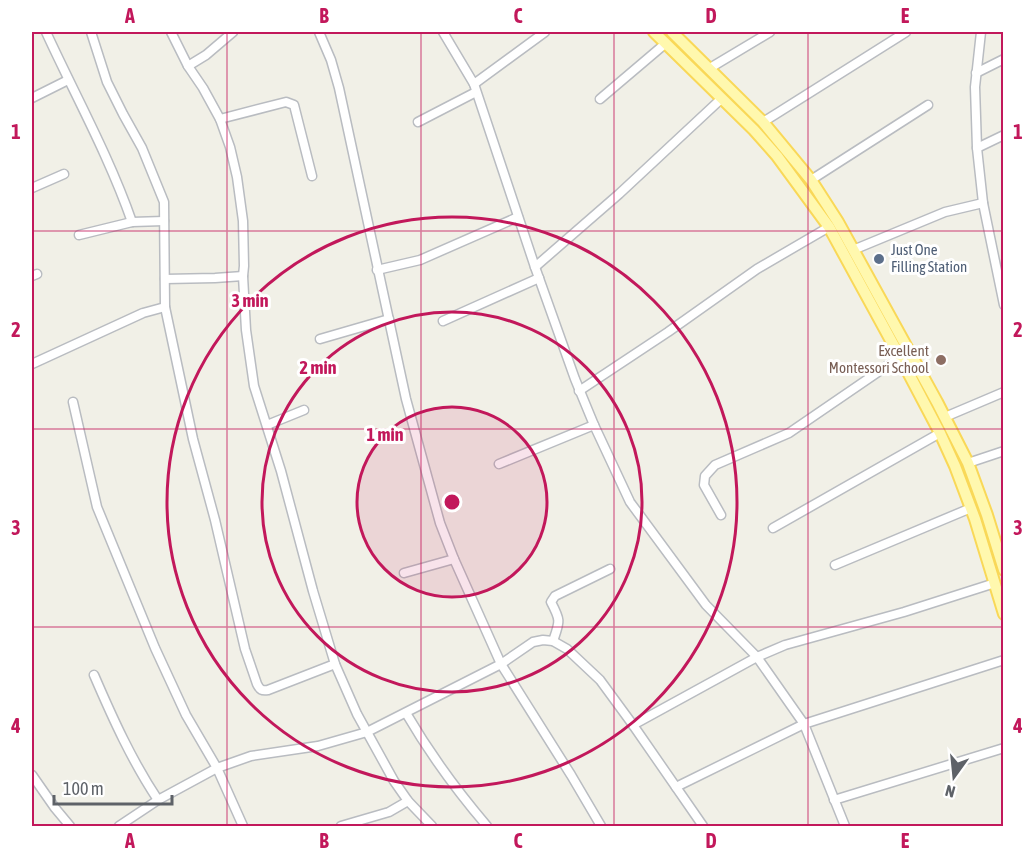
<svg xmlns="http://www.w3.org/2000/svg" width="1035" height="858" font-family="'Asap Condensed',sans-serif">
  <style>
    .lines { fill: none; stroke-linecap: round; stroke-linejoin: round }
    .minor-casing { stroke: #b9bcc1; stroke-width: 11 }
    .major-casing { stroke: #f9d858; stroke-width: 14 }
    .minor { stroke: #fff; stroke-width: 8 }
    .major { stroke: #fff8ae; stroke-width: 10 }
    .grid { fill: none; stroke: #c2185b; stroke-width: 1.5; stroke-opacity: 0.55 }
    .ring { fill: none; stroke: #c2185b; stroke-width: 3 }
    .service-dot { fill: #5c6f8a; stroke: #fff; stroke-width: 2 }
    .education-dot { fill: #8d6e63; stroke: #fff; stroke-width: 2 }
    .labels { text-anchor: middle; stroke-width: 6; stroke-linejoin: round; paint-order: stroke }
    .service-label { font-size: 15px; fill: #4e5e75; stroke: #fff; text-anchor: start }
    .education-label { font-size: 15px; fill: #785e54; stroke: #fff; text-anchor: end }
    .centre { fill: #c2185b; stroke: #fff; stroke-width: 3 }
    .ring-label { font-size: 18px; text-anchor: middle; font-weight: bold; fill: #c2185b; stroke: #fff; stroke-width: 6; stroke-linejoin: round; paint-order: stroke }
    .neatline { fill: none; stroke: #c2185b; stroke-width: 2 }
    .grid-label { font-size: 20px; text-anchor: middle; font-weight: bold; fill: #c2185b }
  </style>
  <rect width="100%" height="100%" fill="#f1f0e7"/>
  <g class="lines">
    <defs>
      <g id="minor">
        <path d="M46 32C75 95 109 156 132 222"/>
        <path d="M91 32 107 82 123 114 142 148 164 202 165 307 193 439 215 520 245 649 257 684C260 690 262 691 268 690L335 664"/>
        <polyline points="171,32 188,66 203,88 220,119 230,147 237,177 243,221 244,266 243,276 246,330 254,386 281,471 313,591 335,664 357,714 394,781 408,801 432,826"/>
        <polyline points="319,32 331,60 339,88 406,399 440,523 454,559 501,664 571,775 601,826"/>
        <polyline points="443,32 474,84 535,267 575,379 594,425 630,502 706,605 757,657 804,724 845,826"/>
        <polyline points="981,32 975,87 977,148 983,203 1004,305"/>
        <polyline points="188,66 206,55 233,32"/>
        <polyline points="710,68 770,32"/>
        <polyline points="976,73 1004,59"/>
        <polyline points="474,84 545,32"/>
        <polyline points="32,98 68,80"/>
        <polyline points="600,99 666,43"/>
        <polyline points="220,119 286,102 294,105 312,176"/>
        <polyline points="418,122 476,92"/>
        <polyline points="763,122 906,32"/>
        <polyline points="977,148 1004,135"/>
        <polyline points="811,180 928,105"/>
        <polyline points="32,188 64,174"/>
        <polyline points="79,235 132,222 164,221"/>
        <polyline points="853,250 945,212 983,203"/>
        <polyline points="535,267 619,194 721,99"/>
        <polyline points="377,270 420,260 518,217"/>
        <polyline points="32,276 37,274"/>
        <polyline points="165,279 215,278 243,276"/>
        <polyline points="443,321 539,278"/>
        <polyline points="320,339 389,319"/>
        <polyline points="32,364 143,313 165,307"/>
        <polyline points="579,391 668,332 757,269 829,227"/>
        <polyline points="73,402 97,507 155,648 186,715 217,768 243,826"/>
        <polyline points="945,417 1004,392"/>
        <polyline points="267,425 304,410"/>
        <polyline points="968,463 1004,451"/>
        <polyline points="499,464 594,425"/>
        <polyline points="721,515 704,485 705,476 715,465 789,433 900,357"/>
        <polyline points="773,528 940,433"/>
        <polyline points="835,565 971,508"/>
        <polyline points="404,573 454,559"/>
        <path d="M553 641C560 621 561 621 551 602L555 596 610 569"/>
        <path d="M94 675C113 719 132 761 158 800"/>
        <path d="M406 713C430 754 457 791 487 826"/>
        <polyline points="633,725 757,657 785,645 904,612 995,583"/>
        <polyline points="32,775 55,808 70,826"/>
        <polyline points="676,787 804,724 1004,660"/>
        <polyline points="834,800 1004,748"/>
        <polyline points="119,826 158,800 217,768 251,756 318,746 367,732 501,664 533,642 543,640 553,641 567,649 600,680 633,725 703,826"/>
        <polyline points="341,826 389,812 408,801"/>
      </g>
      <g id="major">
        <polyline points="654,32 754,130 777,156 829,227 900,357 940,433 955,466 975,519 1004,614"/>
        <polyline points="672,32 763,122 811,180 838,222 937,402 968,463 987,515 1004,570"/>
      </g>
    </defs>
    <use href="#minor" class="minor-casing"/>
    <use href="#major" class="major-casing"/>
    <use href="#minor" class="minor"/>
    <use href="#major" class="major"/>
  </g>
  <path class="grid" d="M227 32V826M421 32V826M614 32V826M808 32V826M32 231H1004M32 429H1004M32 627H1004"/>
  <circle cx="452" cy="502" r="95" fill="#c2185b" fill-opacity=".12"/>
  <g class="ring">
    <circle cx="452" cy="502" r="95"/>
    <circle cx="452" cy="502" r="190"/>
    <circle cx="452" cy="502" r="285"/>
  </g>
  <circle class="service-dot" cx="879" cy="259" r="6"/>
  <circle class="education-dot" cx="941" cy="360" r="6"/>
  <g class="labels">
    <g class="service-label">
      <text x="891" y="255">Just One<tspan x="891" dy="17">Filling Station</tspan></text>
    </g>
    <g class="education-label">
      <text x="929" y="356">Excellent<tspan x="929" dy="17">Montessori School</tspan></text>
    </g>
  </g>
  <circle cx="452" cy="502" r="9" class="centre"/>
  <g class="ring-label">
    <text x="250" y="307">3 min</text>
    <text x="318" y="374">2 min</text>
    <text x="385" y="441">1 min</text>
  </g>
  <rect width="1035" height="858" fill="none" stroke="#ffffff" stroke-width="66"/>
  <g transform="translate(954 777) rotate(195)" stroke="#ffffff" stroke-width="4.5" paint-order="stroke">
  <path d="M0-4.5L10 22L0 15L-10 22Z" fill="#5e6268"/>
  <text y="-9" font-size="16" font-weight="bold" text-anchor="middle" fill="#5e6268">N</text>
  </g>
  <path d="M54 795v9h118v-9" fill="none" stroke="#5e6268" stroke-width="3"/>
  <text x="63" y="795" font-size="18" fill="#5e6268" stroke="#ffffff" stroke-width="4.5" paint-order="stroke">100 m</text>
  <rect x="33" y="33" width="969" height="792" class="neatline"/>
  <g class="grid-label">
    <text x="130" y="23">A</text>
    <text x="324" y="23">B</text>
    <text x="518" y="23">C</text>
    <text x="711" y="23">D</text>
    <text x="905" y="23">E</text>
    <text x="16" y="139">1</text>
    <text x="1018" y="139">1</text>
    <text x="16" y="337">2</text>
    <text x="1018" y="337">2</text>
    <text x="16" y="535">3</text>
    <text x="1018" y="535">3</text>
    <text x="16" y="733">4</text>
    <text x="1018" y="733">4</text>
    <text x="130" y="848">A</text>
    <text x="324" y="848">B</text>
    <text x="518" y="848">C</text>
    <text x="711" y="848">D</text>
    <text x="905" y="848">E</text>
  </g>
</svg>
